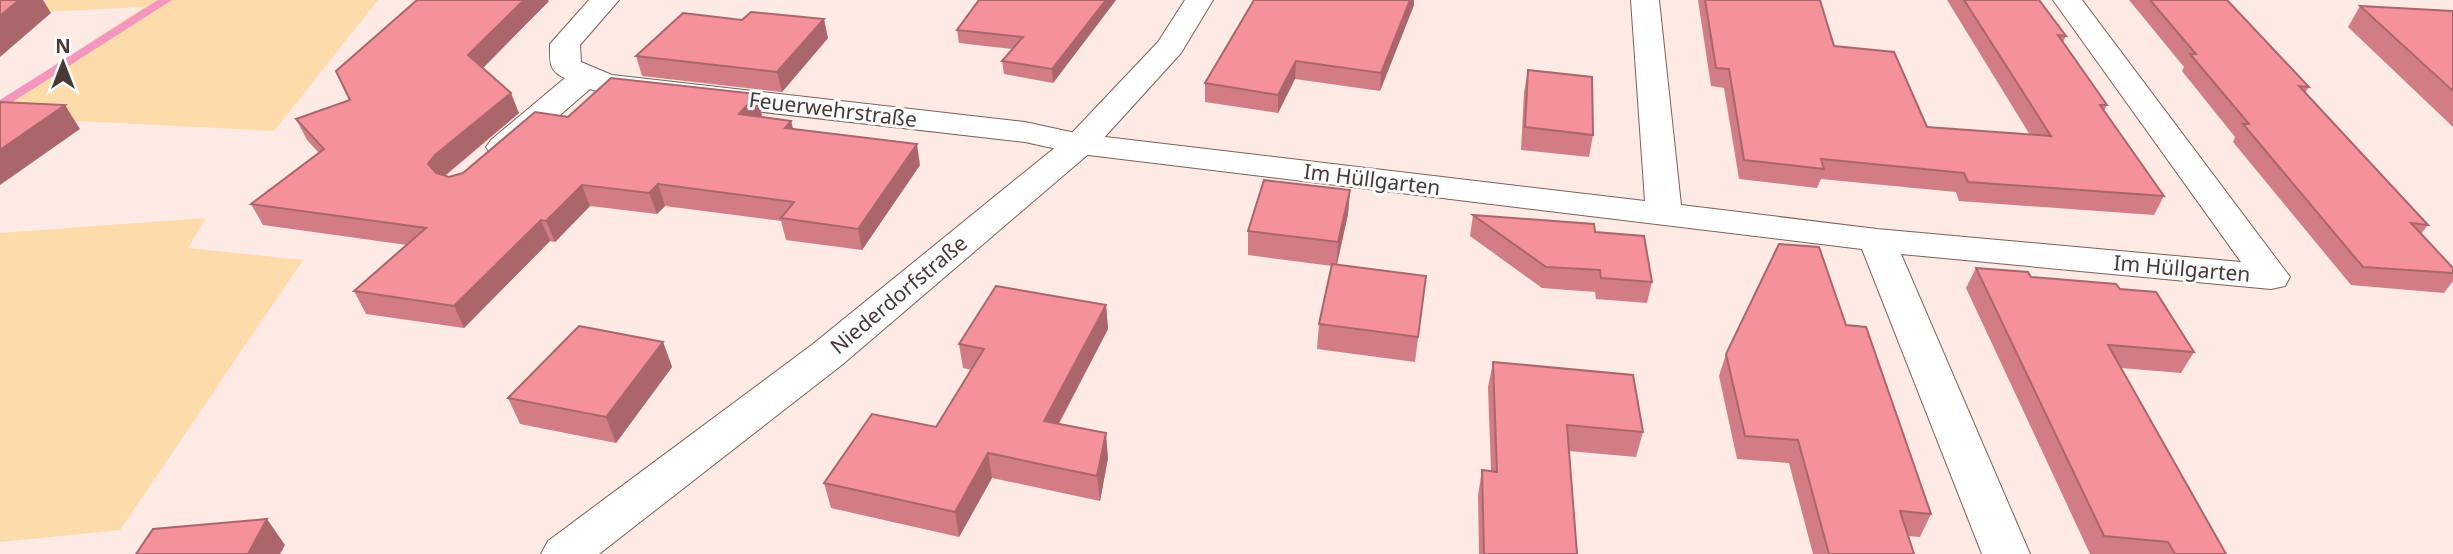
<svg xmlns="http://www.w3.org/2000/svg" width="2453" height="554" font-family="'Noto Sans',sans-serif">
  <style>
    .green { fill: #fedbaa }
    .lines { fill: none; stroke-linecap: round; stroke-linejoin: round }
    .stream { fill: #f497be; fill-rule: evenodd }
    .minor-casing { stroke: #7c6059; stroke-width: 2 }
    .secondary-casing { stroke: #7c6059; stroke-width: 2 }
    .minor { fill: #fff; fill-rule: evenodd }
    .secondary { fill: #fff; fill-rule: evenodd }
    .wall { fill: #d27d85 }
    .shaded-wall { fill: #ab666c }
    .building { fill: #f4919b; stroke: #ab666c; stroke-width: 2 }
    .labels { text-anchor: middle; stroke-width: 6; stroke-linejoin: round; paint-order: stroke }
    .street-label { font-size: 21px; fill: #463936; stroke: #fcfcfc }
  </style>
  <rect width="100%" height="100%" fill="#feeae4"/>
  <g class="green">
    <polygon points="0,0 378,0 274,131 0,117 0,102 144,7 0,14"/>
    <polygon points="206,218 188,248 303,260 120,530 0,542 0,233"/>
  </g>
  <g class="lines">
    <polygon class="stream" points="158,0 172,0 0,110 0,100"/>
    <defs>
      <path id="minor" d="M589 0H619L580 45 581 62 612 75 1025 122 1080 134 1645 201 1631 0H1659L1681 205 1877 229 2241 262 2053 0H2082L2290 277 2285 286 2271 289 1901 254 2030 554H1982L1862 249 1080 154 1025 142 606 94 590 89 515 154 503 157 491 154 486 147 491 140 565 78C548 71 550 61 550 44Z"/>
      <polygon id="secondary" points="1185,0 1213,0 1181,53 1092,151 843,364 599,554 541,554 548,541 813,344 1068,137 1158,42"/>
    </defs>
    <use href="#minor" class="minor-casing"/>
    <use href="#secondary" class="secondary-casing"/>
    <use href="#minor" class="minor"/>
    <use href="#secondary" class="secondary"/>
  </g>
  <g class="wall">
    <polygon points="1116,0 1053,83 1004,74 1002,61 1012,49 959,43 957,30"/>
    <polygon points="1698,0 1820,0 1834,46 1927,127 2030,135 1947,0 2039,0 2066,36 2063,42 2107,105 2104,111 2164,196 2154,215 1959,201 1956,192 1821,179 1817,188 1739,179 1724,88 1711,86"/>
    <polygon points="2129,0 2227,0 2309,87 2305,93 2428,225 2421,234 2453,268 2453,281 2444,293 2351,285 2233,142 2235,137 2182,71 2184,67"/>
    <polygon points="549,1 483,68 519,113 445,176 449,177 463,173 568,117 762,115 760,117 791,121 793,129 920,165 862,250 786,240 781,221 665,206 657,214 590,206 555,242 550,241 464,328 366,314 354,291 407,245 263,225 251,204 319,153 307,140 296,119 350,100"/>
    <polygon points="1414,5 1380,91 1295,79 1278,113 1205,102 1205,83"/>
    <polygon points="2360,6 2453,11 2453,127 2348,27"/>
    <polygon points="828,38 782,92 642,76 636,56"/>
    <polygon points="1528,70 1593,135 1589,157 1521,150 1524,92"/>
    <polygon points="1350,190 1348,214 1337,265 1426,276 1415,362 1317,349 1319,324 1332,266 1248,255 1248,231"/>
    <polygon points="1473,215 1595,232 1652,282 1647,303 1596,299 1595,292 1542,288 1470,236"/>
    <polygon points="1976,268 2031,277 2120,289 2194,352 2181,373 2121,368 2226,554 2090,554 1966,288"/>
    <polygon points="1106,305 1108,329 1059,424 1108,458 1100,501 992,478 959,537 831,508 824,483 936,427 972,370 963,368 959,344"/>
    <polygon points="1846,325 1931,514 1920,537 1908,536 1914,554 1813,554 1789,463 1737,459 1719,376 1726,354"/>
    <polygon points="663,342 672,367 616,443 520,424 508,398"/>
    <polygon points="1493,362 1643,432 1636,457 1569,451 1577,554 1479,554 1478,495 1482,470 1491,471 1488,387"/>
  </g>
  <g class="shaded-wall">
    <polygon points="19,0 43,0 51,13 0,57 0,16"/>
    <polygon points="524,0 548,0 549,1 476,75 468,55"/>
    <polygon points="1106,0 1116,0 1053,83 1052,69"/>
    <polygon points="1410,0 1414,0 1414,5 1380,91 1381,73"/>
    <polygon points="824,19 828,38 782,92 777,72"/>
    <polygon points="1296,61 1295,79 1278,113 1278,95"/>
    <polygon points="511,93 519,113 444,176 437,185 428,164 435,155"/>
    <polygon points="757,94 762,115 744,135 739,114"/>
    <polygon points="65,105 80,129 0,185 0,150"/>
    <polygon points="791,121 796,141 785,128"/>
    <polygon points="917,144 920,165 862,250 858,229"/>
    <polygon points="658,184 665,206 657,214 649,193"/>
    <polygon points="582,185 590,206 555,242 546,221"/>
    <polygon points="1350,190 1348,214 1336,267 1338,242"/>
    <polygon points="541,220 550,241 464,328 454,306"/>
    <polygon points="1106,305 1108,329 1047,445 1044,421"/>
    <polygon points="663,342 672,367 616,443 606,417"/>
    <polygon points="1106,433 1108,458 1100,501 1097,476"/>
    <polygon points="988,453 992,478 959,537 955,512"/>
    <polygon points="267,519 285,545 280,554 248,554"/>
  </g>
  <g class="building">
    <polygon points="0,0 19,0 0,16"/>
    <polygon points="417,0 524,0 468,55 511,93 435,155 428,164 436,173 449,177 463,173 535,112 568,117 611,78 757,94 739,114 791,121 785,128 917,144 858,229 781,218 794,202 658,184 649,193 582,185 546,221 541,220 454,306 354,291 426,228 251,204 324,149 296,119 350,100 336,71"/>
    <polygon points="979,0 1106,0 1052,69 1002,61 1023,37 957,30"/>
    <polygon points="1254,0 1410,0 1381,73 1296,61 1278,95 1205,83"/>
    <polygon points="1705,0 1820,0 1834,46 1894,52 1927,127 2051,136 1964,0 2039,0 2066,36 2058,35 2107,105 2100,105 2164,196 1968,182 1964,173 1821,159 1824,169 1744,160 1729,69 1716,68"/>
    <polygon points="2150,0 2227,0 2309,87 2299,86 2428,225 2411,223 2453,268 2453,273 2363,267 2243,124 2249,124 2190,54 2196,54"/>
    <polygon points="2360,6 2453,11 2453,91"/>
    <polygon points="751,12 824,19 777,72 636,56 683,13 742,20"/>
    <polygon points="1528,70 1592,77 1593,135 1525,127"/>
    <polygon points="0,102 65,105 0,150"/>
    <polygon points="1264,180 1350,190 1338,242 1248,231"/>
    <polygon points="1473,215 1594,224 1595,232 1644,236 1652,282 1601,278 1600,270 1546,267"/>
    <polygon points="1779,244 1819,247 1846,325 1866,327 1931,514 1900,511 1914,554 1829,554 1798,440 1745,436 1726,354"/>
    <polygon points="1332,264 1426,276 1418,337 1319,324"/>
    <polygon points="1976,268 2028,272 2031,277 2116,284 2120,289 2156,292 2194,352 2108,345 2226,554 2175,554 2168,542 2104,536"/>
    <polygon points="996,286 1106,305 1044,421 1106,433 1097,476 988,453 955,512 824,483 872,414 936,427 984,349 959,344"/>
    <polygon points="579,326 663,342 606,417 508,398"/>
    <polygon points="1493,362 1633,375 1643,432 1567,425 1577,554 1484,554 1482,470 1497,472"/>
    <polygon points="267,519 248,554 136,554 153,529"/>
  </g>
  <g class="labels">
    <g class="street-label">
      <text transform="translate(833 110) rotate(7)" y="7">Feuerwehrstraße</text>
      <text transform="translate(1372 180) rotate(7)" y="7">Im Hüllgarten</text>
      <text transform="translate(2182 269) rotate(5)" y="7">Im Hüllgarten</text>
      <text transform="translate(899 295) rotate(-40)" y="7">Niederdorfstraße</text>
    </g>
  </g>
  <g transform="translate(63 63)" stroke="#fcfcfc" stroke-width="5" paint-order="stroke">
  <path d="M0-5L12 26L0 18L-12 26Z" fill="#463936"/>
  <text y="-10" font-size="19" font-weight="bold" text-anchor="middle" fill="#463936">N</text>
  </g>
</svg>
